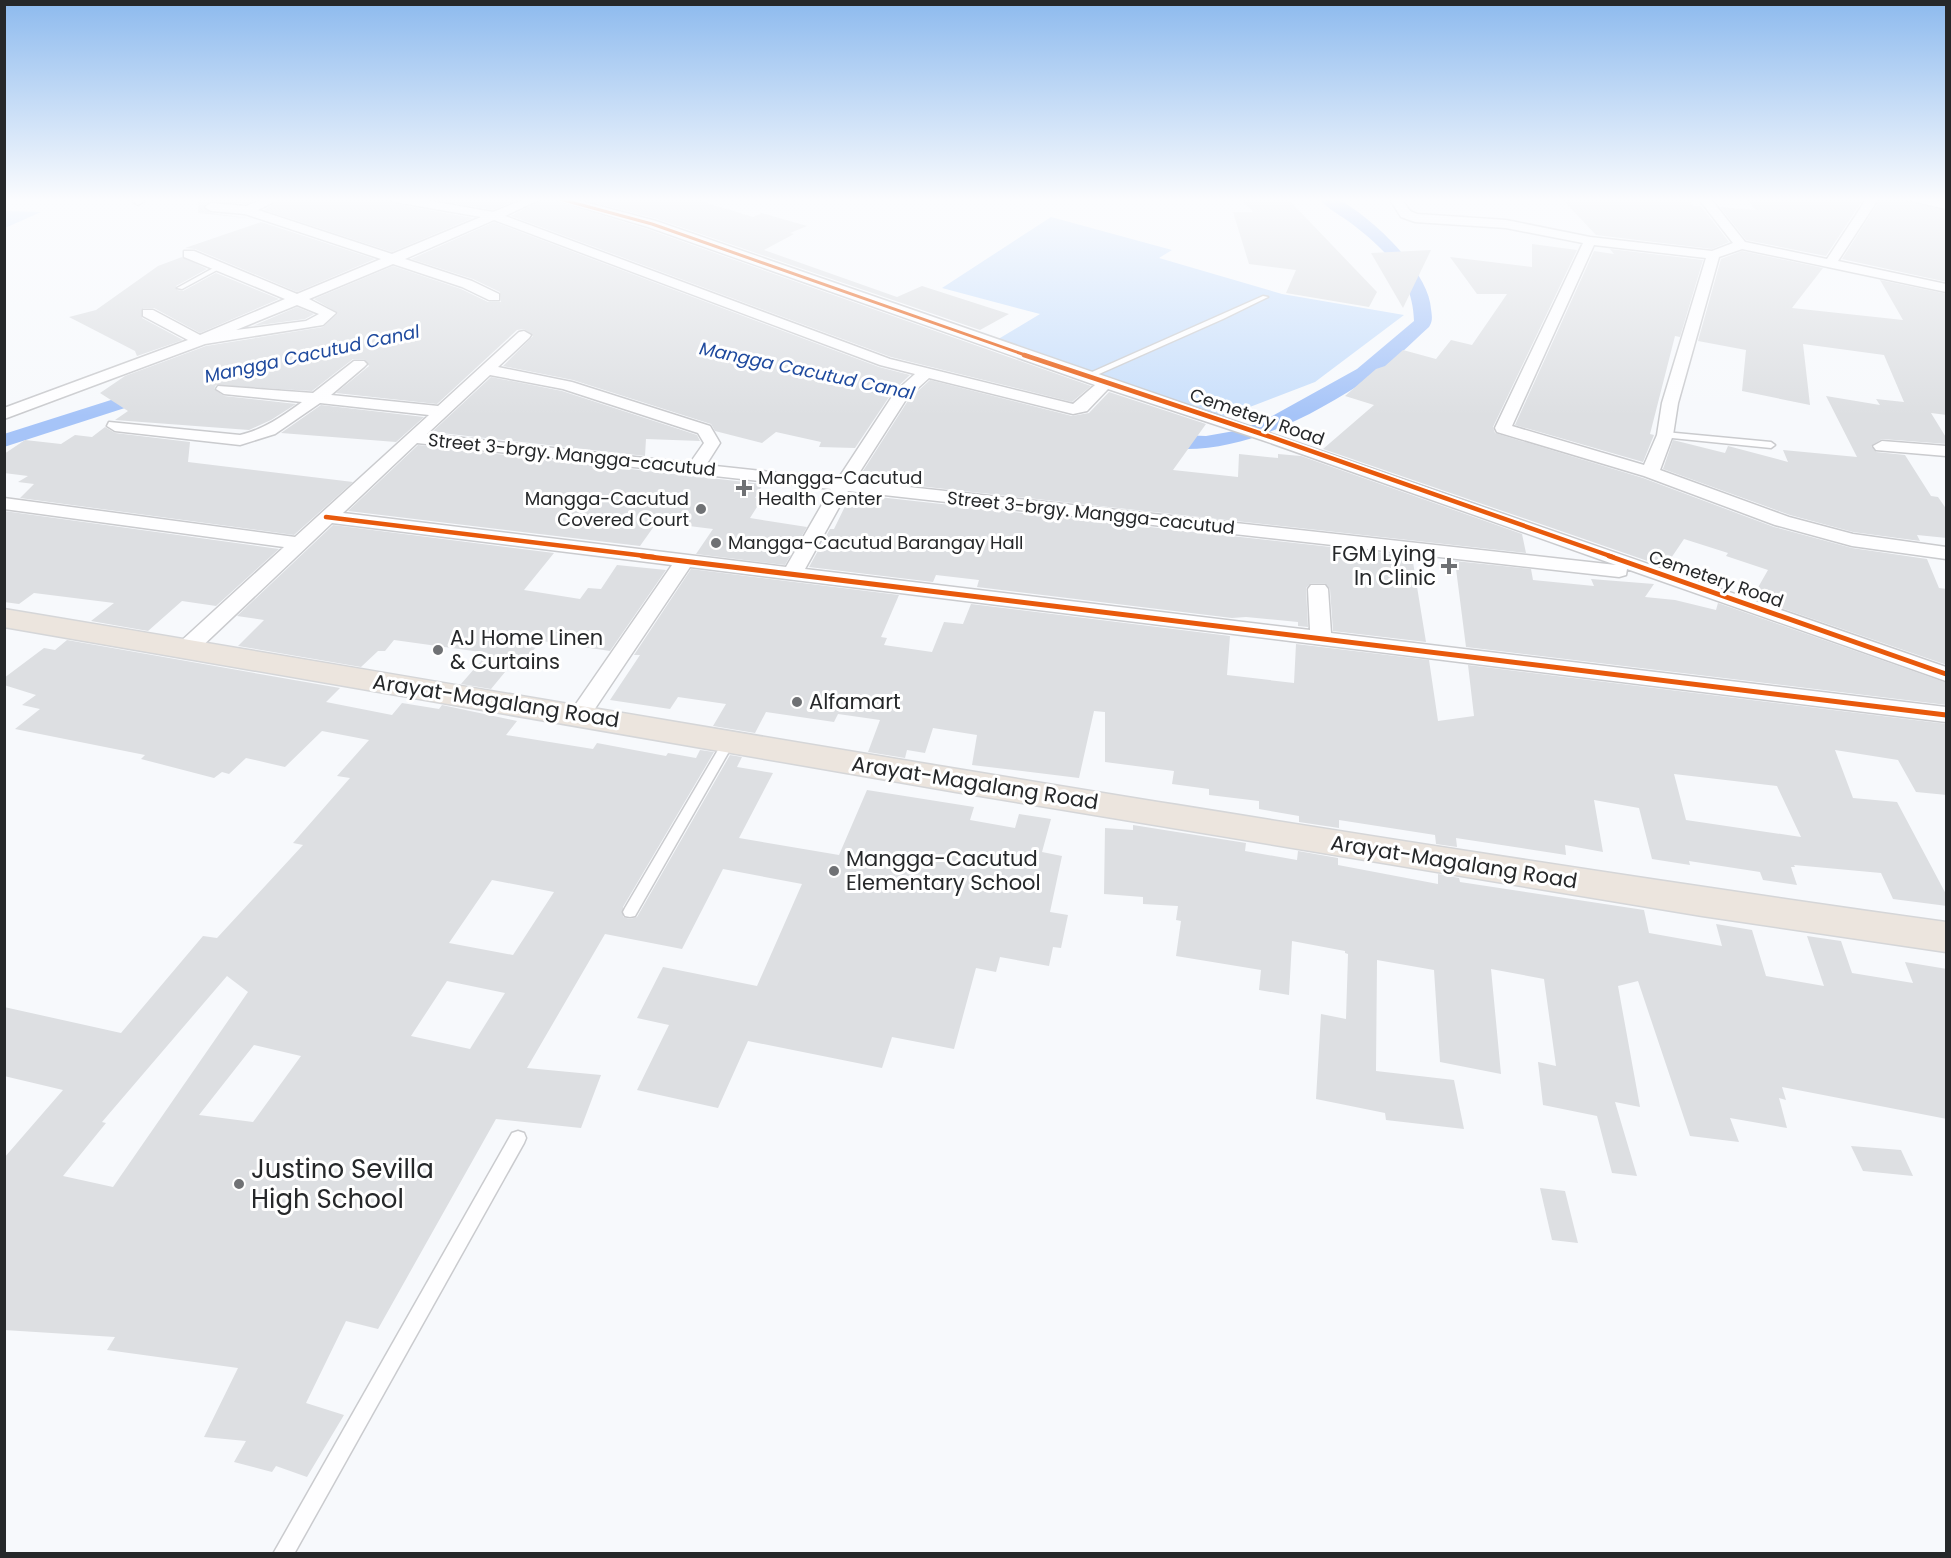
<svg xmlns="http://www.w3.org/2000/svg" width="1951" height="1558" font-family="Poppins,sans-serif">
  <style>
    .green { fill: #c9dffb }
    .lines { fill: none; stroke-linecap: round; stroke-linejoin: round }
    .canal { fill: #a6c4f8; fill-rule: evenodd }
    .building { fill: #dddfe2; fill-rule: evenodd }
    .lane-casing { stroke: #cacbce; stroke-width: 3 }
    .street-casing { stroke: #cacbce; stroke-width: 3 }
    .primary-casing { stroke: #d5d6d8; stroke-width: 3 }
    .lane { fill: #fefeff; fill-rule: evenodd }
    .street { fill: #fefeff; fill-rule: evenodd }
    .primary { fill: #ece5de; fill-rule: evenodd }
    .cycleway-far2-casing { stroke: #fff; stroke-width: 5 }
    .cycleway-far1-casing { stroke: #fff; stroke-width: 8 }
    .cycleway-casing { stroke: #fff; stroke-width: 9 }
    .cycleway-far2 { stroke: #e8590c; stroke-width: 3 }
    .cycleway-far1 { stroke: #e8590c; stroke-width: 4.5 }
    .cycleway { stroke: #e8590c; stroke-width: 5 }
    .poi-dot { fill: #6f7174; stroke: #fff; stroke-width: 2 }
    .labels { text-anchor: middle; stroke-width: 6; stroke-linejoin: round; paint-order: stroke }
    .far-water-label { font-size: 18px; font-style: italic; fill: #1f4a9e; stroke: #fff }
    .far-street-label { font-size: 18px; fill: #26282a; stroke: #fff }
    .far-poi-label { font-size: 18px; fill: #26282a; stroke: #fff; text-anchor: start }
    .poi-label { font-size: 21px; fill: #26282a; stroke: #fff; text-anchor: start }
    .street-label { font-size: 21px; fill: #26282a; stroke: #fff }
    .near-poi-label { font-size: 26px; fill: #26282a; stroke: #fff; text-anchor: start }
  </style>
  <rect width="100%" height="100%" fill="#f7f9fc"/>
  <g class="green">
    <polygon points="5,211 41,212 5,228"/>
    <polygon points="1051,217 1172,250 1159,258 1282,294 1404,315 1315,382 1221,418 995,341 1040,314 942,288"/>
  </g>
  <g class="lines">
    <g class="canal">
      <path d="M1319 198C1324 198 1332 197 1337 199 1370 215 1429 271 1431 309 1432 316 1433 321 1429 327 1410 344 1391 364 1370 378 1306 420 1224 464 1146 444L1142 440 1146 436 1153 434 1206 436 1240 430 1267 419 1357 369 1414 321C1413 275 1383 247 1348 221 1338 214 1325 207 1319 198Z"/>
      <polygon points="155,386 162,388 165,392 162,396 4,447 4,434"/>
    </g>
  </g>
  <g class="building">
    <polygon points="199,198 260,198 246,204 211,201 203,206 211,213 254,219 198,213"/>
    <polygon points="284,198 387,198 395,204 473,218 392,252 264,210"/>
    <polygon points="426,198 521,198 493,210"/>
    <polygon points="545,198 647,229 1091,386 1072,402 891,357 511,216"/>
    <polygon points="577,198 691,198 753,217 762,213 807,226 790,233 794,234 764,250 897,297 922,286 1009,314 980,330 657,219"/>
    <polygon points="1240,198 1288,199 1377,292 1369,307 1286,293 1296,270 1249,264 1233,212 1253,212"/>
    <polygon points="1561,198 1688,198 1693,206 1701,206 1729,242 1712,249 1596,235"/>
    <polygon points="1747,198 1864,198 1826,256 1746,240 1720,207 1755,210"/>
    <polygon points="1881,198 1898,198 1947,211 1947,282 1842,259"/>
    <polygon points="261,222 375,259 297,292 195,249 185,248"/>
    <polygon points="494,222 879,367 910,375 893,391 855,448 819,447 821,442 776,432 762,443 715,431 711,424 573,380 503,366 533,336 524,329 517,330 437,404 336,393 369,366 364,359 353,359 312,391 216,385 214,389 224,396 296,404 271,420 249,430 115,420 128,411 100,393 125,376 206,346 323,327 338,313 314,299 393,266 461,289 488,302 501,302 500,292 473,279 411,259"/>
    <polygon points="1532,244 1577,250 1493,427 1495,433 1643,478 1774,527 1852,548 1927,559 1939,588 1947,589 1947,665 1752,598 1768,570 1726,556 1728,553 1684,539 1665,567 1323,449 1374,405 1345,396 1376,369 1385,366 1403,350 1436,359 1451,340 1472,345 1507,294 1477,294 1450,257 1532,267"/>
    <polygon points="1610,249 1703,260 1680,337 1675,336 1650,434 1654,435 1643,462 1515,425 1594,251 1614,254"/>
    <polygon points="1431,250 1403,308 1371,253"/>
    <polygon points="1742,251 1823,268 1792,308 1903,320 1880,280 1947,294 1947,415 1931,413 1947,439 1947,444 1882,439 1871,446 1876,452 1905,455 1931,496 1938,497 1947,510 1947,538 1917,535 1920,541 1853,532 1790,515 1663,469 1673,440 1725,453 1728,446 1788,462 1783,450 1857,457 1826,396 1880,405 1876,399 1904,402 1884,355 1803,344 1810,405 1742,391 1746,350 1698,341 1721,259"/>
    <polygon points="182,257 207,269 176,286 177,290 183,291 216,273 279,299 200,333 154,308 143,308 142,318 183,340 137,356 135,351 69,317 96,310 158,266"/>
    <polygon points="297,307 314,314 305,319 253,326"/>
    <polygon points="491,377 562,391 697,435 700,441 646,439 645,456 432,432"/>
    <polygon points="930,380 1072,416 1089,413 1109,392 1206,424 1173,470 1238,477 1239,454 1278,458 1278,454 1301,456 1522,534 1526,553 900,484 900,481 863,471 909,399"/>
    <polygon points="321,405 424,417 396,442 281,433"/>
    <polygon points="105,427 115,433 190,442 188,462 353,482 294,535 20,498 34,484 18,482 28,476 4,473 4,454 25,440 61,444 75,435 92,437"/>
    <polygon points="418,445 763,484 755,498 762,499 750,518 807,527 785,565 696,554 713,529 657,522 640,546 348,511"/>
    <polygon points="851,494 1412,556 1426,642 1333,631 1330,589 1325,583 1311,583 1306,588 1308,627 1298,626 1298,622 1246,617 1232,618 977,587 979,580 936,575 933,582 809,567 830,529 834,529"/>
    <polygon points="4,511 279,549 216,606 182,601 148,631 91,621 114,603 34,593 19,604 4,602"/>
    <polygon points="333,525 554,553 524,590 580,599 588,588 601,589 617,565 666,570 610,651 542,641 523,661 515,660 491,689 461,684 488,653 394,640 385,651 378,651 361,667 238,646 264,620 237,616"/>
    <polygon points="1455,561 1531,569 1533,580 1594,586 1591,579 1654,584 1645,597 1675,600 1716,610 1718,603 1947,683 1947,705 1466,647"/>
    <path d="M691 569 899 595 881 637 887 638 884 645 932 652 944 622 963 624 971 604 1230 636 1227 675 1294 683 1296 644 1429 660 1438 721 1474 716 1468 665 1947 724V795L1916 792 1898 760 1835 750 1853 798 1897 802 1947 896V906L1893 899 1881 873 1794 865 1795 867H1791L1797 885 1763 880 1760 872 1689 861 1690 865 1652 859 1639 808 1594 800 1603 852 1565 845 1566 855 1456 838 1457 847 1436 844 1435 835 1339 820V828L1299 822V816L1259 809V801L1209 795V789L1172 784 1174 771 1105 762V712L1094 711 1079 778 972 765 977 735 933 728 925 753 907 750 905 758 868 752 880 720 838 714 834 722 766 712 755 733 713 726 726 704 678 697 670 709 610 700 640 655H634ZM1674 774 1777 786 1801 837 1686 820Z"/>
    <path d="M67 640 340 688 326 702 392 715 402 703 439 709 442 705 517 721 506 735 593 749 597 743 666 756 668 753 696 758 700 750 714 752 623 907V917L630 919 637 917 730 755 742 757 737 767 773 773 739 838 839 855 867 790 974 807 970 820 1015 828 1019 814 1051 819 1042 852 1062 856 1050 912 1068 915 1061 948 1053 947 1049 966 1000 957 996 972 976 968 954 1049 892 1037 882 1068 748 1041 718 1108 637 1090 669 1025 637 1018 663 967 757 986 802 884 723 869 682 949 605 934 527 1068 601 1075 581 1128 496 1119 378 1329 346 1321 306 1403 344 1415 307 1477 276 1466 272 1472 234 1462 246 1441 204 1437 238 1368 107 1350 115 1337 4 1330V1158L63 1090 4 1076V1007L121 1033 203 936 217 938 303 845 293 843 350 778 337 776 369 740 322 731 285 767 246 758 229 774 222 772 214 778 141 759 145 755 15 729 40 709 22 705 36 695 4 685V678L44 648 55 650ZM492 880 554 892 513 955 449 943ZM227 976 248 992 113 1187 63 1176 106 1123 102 1122ZM447 981 505 993 470 1049 411 1036ZM254 1045 301 1056 253 1122 199 1115Z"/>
    <polygon points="1133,825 1246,843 1245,851 1297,860 1298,851 1338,858 1338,865 1438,884 1438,874 1459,878 1460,882 1644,910 1649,933 1722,946 1716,924 1752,930 1766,976 1824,986 1807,936 1841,941 1852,973 1913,983 1905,962 1947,969 1947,1119 1782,1087 1786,1100 1779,1098 1787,1128 1730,1118 1739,1142 1690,1136 1638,981 1618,986 1640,1107 1615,1102 1637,1176 1612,1173 1597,1116 1543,1105 1538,1062 1556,1066 1544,979 1491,969 1501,1074 1440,1062 1434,970 1377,960 1376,1071 1454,1080 1464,1129 1386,1120 1385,1113 1316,1099 1321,1014 1346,1019 1348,954 1345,953 1345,951 1292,941 1289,995 1259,990 1261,970 1176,956 1181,921 1176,920 1178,906 1143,904 1143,897 1104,894 1105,828 1133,830"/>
    <polygon points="1851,1146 1901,1150 1913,1176 1863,1171"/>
    <polygon points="1540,1188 1565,1191 1578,1243 1552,1240"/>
  </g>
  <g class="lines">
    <defs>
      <g id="lane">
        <polygon points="217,266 220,268 219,269 182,289 177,288"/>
        <polygon points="1263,296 1268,297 1223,319 1090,378 1083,376"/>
        <polygon points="1665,432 1771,442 1775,445 1771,448 1662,437 1662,433"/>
        <polygon points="729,737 735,741 635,916 630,917 625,916 623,912 625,908 725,738"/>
        <polygon points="518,1131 524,1133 526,1138 524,1143 294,1554 273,1554 512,1133"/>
      </g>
      <g id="street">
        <polygon points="135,198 148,198 138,205 132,201"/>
        <path d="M266 198H282L258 210 392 254 481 217 395 202 389 198H414L493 212 527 198H543L505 216 890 359 1073 404 1095 385 648 227 550 198H569L656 221 1946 667V681L1627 569 1626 575 1619 577 848 491 805 569 1310 630 1308 589 1311 585H1325L1328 589 1331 633 1946 707V722L690 567 588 719 580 722 572 719 569 714 672 565 332 523 196 652H180L177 647 180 642 284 547 4 509V498L295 537 429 415 320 403 275 434 240 445 115 431 107 426 109 422 240 435C263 430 283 416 302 402L224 394 216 389 218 386 313 393 354 361H364L367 364 364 367 331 395 438 406 519 332 524 331 531 335 529 338 498 367 572 382 710 426 720 443 706 465 838 479 895 392 915 374 880 365 494 220 405 259 472 281 499 294V300H489L462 287 393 264 309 299 336 313 323 325 205 344 4 419V408L188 340 143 316V310H153L200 335 285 299 184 257V251H194L297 294 381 259 245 214 211 211 205 207 211 203 246 206ZM297 305 319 314 306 321 236 330ZM490 375 563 389 698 433 704 443 690 463 427 434ZM929 378 1073 414 1087 411 1108 389 1262 440 1616 565 854 481 907 398ZM417 443 831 489 786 567 343 513Z"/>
        <path d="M1389 198H1401L1410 211 1417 214 1506 220 1590 237 1712 251 1733 243 1698 198H1710L1745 242 1827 259 1867 198H1879L1838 261 1946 284V292L1742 249 1719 257 1678 403 1673 435 1660 470 1789 517 1853 534 1946 547V559L1852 546 1775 525 1644 476 1497 432 1495 428 1583 243 1506 228 1415 222 1401 217ZM1594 245 1706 258 1662 403 1657 435 1644 465 1512 426Z"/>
        <polygon points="1900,198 1923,198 1946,202 1946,209"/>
        <polygon points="1882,441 1946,446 1946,456 1876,450 1873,446"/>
      </g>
      <path id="primary" d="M4 609C651 717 1297 831 1946 922V952L1702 916 956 792 4 627Z"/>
    </defs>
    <use href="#lane" class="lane-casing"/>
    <use href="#street" class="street-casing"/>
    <use href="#primary" class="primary-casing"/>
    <use href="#lane" class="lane"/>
    <use href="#street" class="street"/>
    <use href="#primary" class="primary"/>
    <defs>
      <polyline id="cycleway-far2" points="556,198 652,224 1028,356"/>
      <g id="cycleway-far1">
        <polyline points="1024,355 1268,436 1613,557"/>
        <polyline points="326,517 654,557"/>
      </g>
      <g id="cycleway">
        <polyline points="642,556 1946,715"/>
        <polyline points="1609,556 1946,674"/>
      </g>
    </defs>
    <use href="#cycleway-far2" class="cycleway-far2-casing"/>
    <use href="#cycleway-far1" class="cycleway-far1-casing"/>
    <use href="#cycleway" class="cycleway-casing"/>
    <use href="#cycleway-far2" class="cycleway-far2"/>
    <use href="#cycleway-far1" class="cycleway-far1"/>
    <use href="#cycleway" class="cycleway"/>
  </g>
  <linearGradient id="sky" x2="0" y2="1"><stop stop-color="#8dbaee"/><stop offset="0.48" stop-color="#fbfcfe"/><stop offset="1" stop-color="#fbfcfe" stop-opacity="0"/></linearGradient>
  <rect width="1951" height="416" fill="url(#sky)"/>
  <g class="poi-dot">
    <path d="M741 479h6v6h6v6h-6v6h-6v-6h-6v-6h6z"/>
    <circle cx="701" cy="509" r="6"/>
    <circle cx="716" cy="543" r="6"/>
    <path d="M1446 557h6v6h6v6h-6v6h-6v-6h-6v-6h6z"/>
    <circle cx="438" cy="650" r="6"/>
    <circle cx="797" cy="702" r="6"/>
    <circle cx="834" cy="871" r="6"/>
    <circle cx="239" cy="1184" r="6"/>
  </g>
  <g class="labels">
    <g class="far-water-label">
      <text transform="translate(312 354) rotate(-12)" y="6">Mangga Cacutud Canal</text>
      <text transform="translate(807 371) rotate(12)" y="6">Mangga Cacutud Canal</text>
    </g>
    <g class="far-street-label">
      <text transform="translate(1257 417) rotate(19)" y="6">Cemetery Road</text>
      <text transform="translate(572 455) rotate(6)" y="6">Street 3-brgy. Mangga-cacutud</text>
      <text transform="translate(1091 513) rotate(6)" y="6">Street 3-brgy. Mangga-cacutud</text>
      <text transform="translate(1716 579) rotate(19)" y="6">Cemetery Road</text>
    </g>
    <g class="far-poi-label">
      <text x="758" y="484">Mangga-Cacutud<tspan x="758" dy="21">Health Center</tspan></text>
      <text x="689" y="505" text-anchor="end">Mangga-Cacutud<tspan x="689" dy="21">Covered Court</tspan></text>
      <text x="728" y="549">Mangga-Cacutud Barangay Hall</text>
    </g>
    <g class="poi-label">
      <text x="1436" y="561" text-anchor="end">FGM Lying<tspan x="1436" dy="24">In Clinic</tspan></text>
      <text x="450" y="645">AJ Home Linen<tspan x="450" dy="24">&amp; Curtains</tspan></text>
      <text x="809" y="709">Alfamart</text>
      <text x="846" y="866">Mangga-Cacutud<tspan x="846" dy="24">Elementary School</tspan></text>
    </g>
    <g class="street-label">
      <text transform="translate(496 701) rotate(9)" y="7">Arayat-Magalang Road</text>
      <text transform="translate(975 783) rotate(9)" y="7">Arayat-Magalang Road</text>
      <text transform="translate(1454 862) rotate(9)" y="7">Arayat-Magalang Road</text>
    </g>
    <g class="near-poi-label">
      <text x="251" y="1178">Justino Sevilla<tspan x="251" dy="30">High School</tspan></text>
    </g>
  </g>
  <rect width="1951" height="1558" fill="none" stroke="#26282a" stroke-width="12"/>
</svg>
